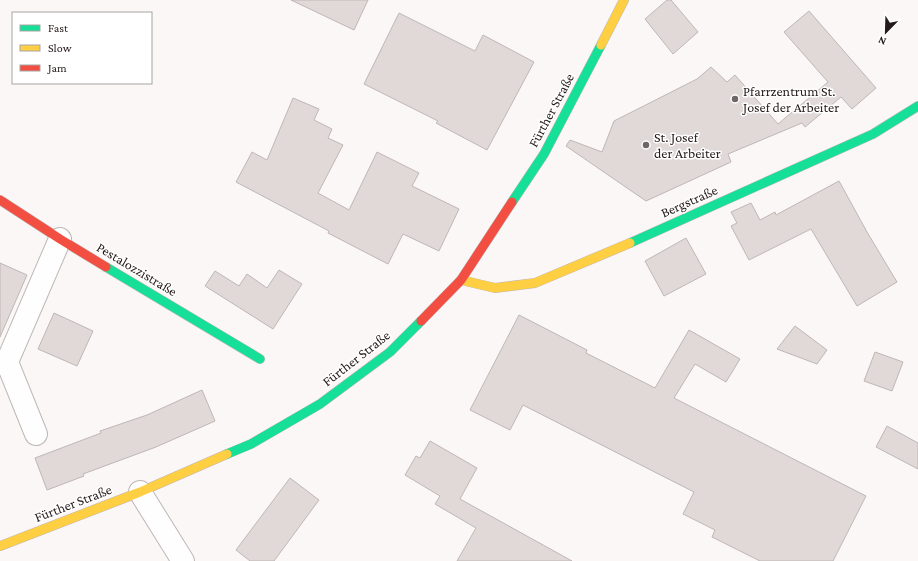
<svg xmlns="http://www.w3.org/2000/svg" width="918" height="561" font-family="'Crimson Pro',serif">
  <style>
    .building { fill: #e0d9d8; stroke: #beb7b6 }
    .lines { fill: none; stroke-linecap: round; stroke-linejoin: round }
    .street-casing { stroke: #beb7b6; stroke-width: 24 }
    .fast-casing { stroke: #beb7b6; stroke-width: 10 }
    .slow-casing { stroke: #beb7b6; stroke-width: 10 }
    .jam-casing { stroke: #beb7b6; stroke-width: 10 }
    .street { stroke: #fefefe; stroke-width: 22 }
    .fast { stroke: #16e098; stroke-width: 9 }
    .slow { stroke: #ffcf43; stroke-width: 9 }
    .jam { stroke: #f24e42; stroke-width: 9 }
    .poi-dot { fill: #6f6766; stroke: #fff; stroke-width: 1.5 }
    .labels { text-anchor: middle; stroke-width: 3; stroke-linejoin: round; paint-order: stroke }
    .poi-label { font-size: 14px; fill: #241a19; stroke: #fff; text-anchor: start }
    .street-label { font-size: 14px; fill: #241a19; stroke: #fff }
  </style>
  <rect width="100%" height="100%" fill="#fbf7f6"/>
  <g class="building">
    <polygon points="291,0 368,0 354,30"/>
    <polygon points="667,0 671,0 698,32 673,54 645,19"/>
    <polygon points="809,11 876,88 852,109 841,97 805,127 802,123 728,154 731,162 646,201 566,146 570,140 602,152 614,121 697,79 711,67 727,82 735,75 778,124 828,82 784,32"/>
    <polygon points="399,13 475,51 483,35 534,62 487,150 436,123 438,121 364,84"/>
    <polygon points="293,98 319,109 314,120 332,129 328,138 343,145 318,193 349,210 377,152 419,173 412,186 459,209 439,251 403,234 388,264 328,233 329,231 236,182 252,152 267,160"/>
    <polygon points="839,181 867,232 897,282 857,306 811,229 749,260 731,226 737,223 731,212 751,203 760,220 775,212 776,215"/>
    <polygon points="686,238 706,274 664,296 645,261"/>
    <polygon points="0,263 27,275 0,337"/>
    <polygon points="279,270 302,284 273,329 205,286 215,271 239,286 247,274 267,288"/>
    <polygon points="54,313 93,331 77,366 38,349"/>
    <polygon points="519,315 587,350 586,353 655,388 689,330 740,359 726,382 695,364 674,398 866,496 833,561 760,561 712,537 715,530 683,514 694,492 523,405 510,430 470,410"/>
    <polygon points="795,326 827,350 817,364 777,349"/>
    <polygon points="875,352 903,362 892,391 864,381"/>
    <polygon points="202,390 215,421 156,447 83,474 84,476 47,490 35,458 101,433 100,431 147,415"/>
    <polygon points="887,426 918,443 918,469 876,447"/>
    <polygon points="430,441 477,468 460,499 572,561 457,561 476,528 435,504 440,496 405,475 416,456 420,458"/>
    <polygon points="290,478 319,500 274,561 250,561 236,550"/>
  </g>
  <g class="lines">
    <defs>
      <g id="street">
        <polyline points="36,434 7,362 60,239"/>
        <polyline points="140,492 183,561"/>
      </g>
      <g id="fast">
        <polyline points="512,202 544,154 601,45"/>
        <polyline points="630,243 873,134 918,106"/>
        <polyline points="106,267 260,359"/>
        <polyline points="227,454 251,444 320,404 390,352 421,321"/>
      </g>
      <g id="slow">
        <polyline points="601,45 624,0"/>
        <polyline points="461,280 495,288 535,283 630,243"/>
        <polyline points="0,546 140,492 227,454"/>
      </g>
      <g id="jam">
        <polyline points="0,200 60,239 106,267"/>
        <polyline points="421,321 461,280 512,202"/>
      </g>
    </defs>
    <use href="#street" class="street-casing"/>
    <use href="#fast" class="fast-casing"/>
    <use href="#slow" class="slow-casing"/>
    <use href="#jam" class="jam-casing"/>
    <use href="#street" class="street"/>
    <use href="#fast" class="fast"/>
    <use href="#slow" class="slow"/>
    <use href="#jam" class="jam"/>
  </g>
  <g class="poi-dot">
    <circle cx="735" cy="99" r="4"/>
    <circle cx="646" cy="145" r="4"/>
  </g>
  <g class="labels">
    <g class="poi-label">
      <text x="743" y="96">Pfarrzentrum St.<tspan x="743" dy="16">Josef der Arbeiter</tspan></text>
      <text x="654" y="142">St. Josef<tspan x="654" dy="16">der Arbeiter</tspan></text>
    </g>
    <g class="street-label">
      <text transform="translate(551 110) rotate(-62)" y="5">Fürther Straße</text>
      <text transform="translate(689 201) rotate(-24)" y="5">Bergstraße</text>
      <text transform="translate(137 269) rotate(31)" y="5">Pestalozzistraße</text>
      <text transform="translate(356 358) rotate(-38)" y="5">Fürther Straße</text>
      <text transform="translate(73 503) rotate(-21)" y="5">Fürther Straße</text>
    </g>
  </g>
  <rect x="12" y="12" width="140" height="72" fill="#ffffff" stroke="#a7a3a3"/>
  <rect x="20" y="25" width="20" height="6" fill="#16e098" stroke="#a7a3a3"/>
  <text x="48" y="32" font-size="12" fill="#241a19">Fast</text>
  <rect x="20" y="45" width="20" height="6" fill="#ffcf43" stroke="#a7a3a3"/>
  <text x="48" y="52" font-size="12" fill="#241a19">Slow</text>
  <rect x="20" y="65" width="20" height="6" fill="#f24e42" stroke="#a7a3a3"/>
  <text x="48" y="72" font-size="12" fill="#241a19">Jam</text>
  <g transform="translate(886 32) rotate(203)" stroke="#ffffff" stroke-width="3" paint-order="stroke">
  <path d="M0-3L7 15L0 10L-7 15Z" fill="#241a19"/>
  <text y="-6" font-size="11" font-weight="bold" text-anchor="middle" fill="#241a19">N</text>
  </g>
</svg>
